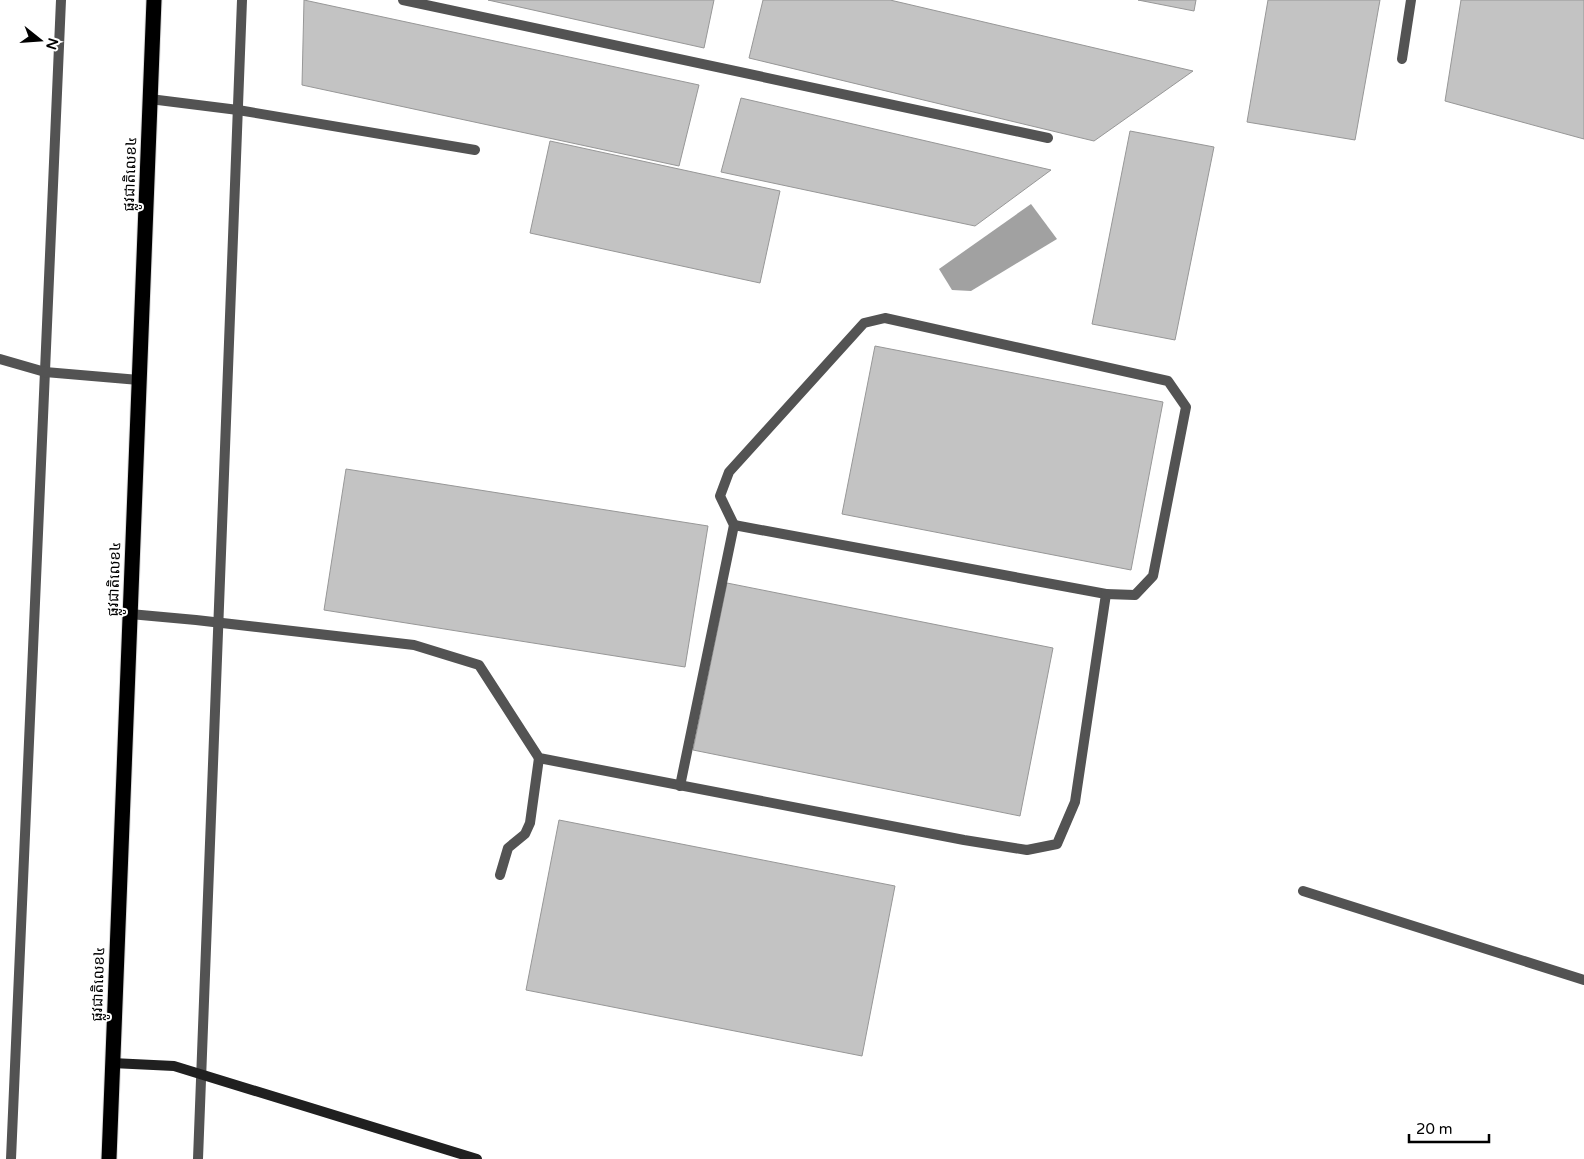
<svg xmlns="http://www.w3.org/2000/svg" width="1584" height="1159" font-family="'Varela Round','Noto Sans Khmer',sans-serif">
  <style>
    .water { fill: #a1a1a1 }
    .building { fill: #c3c3c3; stroke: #979797 }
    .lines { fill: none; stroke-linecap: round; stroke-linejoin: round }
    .highway-casing { stroke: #dbdbdb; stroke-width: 17 }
    .lane { stroke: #535353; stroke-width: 10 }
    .street { stroke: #535353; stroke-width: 10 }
    .secondary { stroke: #202020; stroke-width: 10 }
    .highway { stroke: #000; stroke-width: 15 }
    .labels { text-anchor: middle; stroke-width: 4; stroke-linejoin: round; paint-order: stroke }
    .street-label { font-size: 15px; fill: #000; stroke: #fff }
  </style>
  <rect width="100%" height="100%" fill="#fff"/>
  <polygon class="water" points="1031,204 1057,239 971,291 952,290 939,269"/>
  <g class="building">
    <polygon points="304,0 699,85 679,166 302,85"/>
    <polygon points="488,0 714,0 704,48"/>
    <polygon points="763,0 890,0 1193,71 1094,141 749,58"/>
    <polygon points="1138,0 1196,0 1194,11"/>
    <polygon points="1268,0 1380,0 1355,140 1247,122"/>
    <polygon points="1461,0 1584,0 1584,139 1445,101"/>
    <polygon points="741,98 1051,170 975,226 721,172"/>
    <polygon points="1130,131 1214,147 1175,340 1092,324"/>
    <polygon points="550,141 780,191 760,283 530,233"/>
    <polygon points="875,346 1163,402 1131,570 842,514"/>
    <polygon points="346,469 708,526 685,667 324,610"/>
    <polygon points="727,583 1053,648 1020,816 693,750"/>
    <polygon points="559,820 895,886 862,1056 526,990"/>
  </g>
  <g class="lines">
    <defs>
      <polyline id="highway" points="109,1159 154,0"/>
    </defs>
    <use href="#highway" class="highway-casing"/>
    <g class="lane">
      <polyline points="403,0 1048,138"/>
      <polyline points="150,99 238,110 475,150"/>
      <polyline points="130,614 196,620 414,645 479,665 539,758 964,840 1027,850 1057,844 1075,802 1106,594 734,525"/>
      <polyline points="680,786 734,525 720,496 729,472 864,323 885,318 1168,381 1186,407 1153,576 1135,595 1106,594"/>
      <polyline points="500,875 508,848 525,834 530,823 539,758"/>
      <polyline points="1303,891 1584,980"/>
      <polyline points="11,1159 61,0"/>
      <polyline points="198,1159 242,0"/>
    </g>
    <g class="street">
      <polyline points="1402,59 1411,0"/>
      <polyline points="0,359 45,372 139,380"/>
    </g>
    <polyline class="secondary" points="112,1063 174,1066 477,1159"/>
    <use href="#highway" class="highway"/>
  </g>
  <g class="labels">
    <g class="street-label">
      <text transform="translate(130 174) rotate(-88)" y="5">ផ្លូវជាតិលេខ៤</text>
      <text transform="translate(114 579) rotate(-88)" y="5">ផ្លូវជាតិលេខ៤</text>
      <text transform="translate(98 984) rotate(-88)" y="5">ផ្លូវជាតិលេខ៤</text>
    </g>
  </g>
  <g transform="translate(40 40) rotate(107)" stroke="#ffffff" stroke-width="4" paint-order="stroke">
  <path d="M0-4L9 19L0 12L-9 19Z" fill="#000000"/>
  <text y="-8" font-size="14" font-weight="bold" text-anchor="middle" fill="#000000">N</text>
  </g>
  <path d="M1409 1134v8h80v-8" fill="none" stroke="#000000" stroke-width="2.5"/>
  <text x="1416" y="1134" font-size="15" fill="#000000" stroke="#ffffff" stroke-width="4" paint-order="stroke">20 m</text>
</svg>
